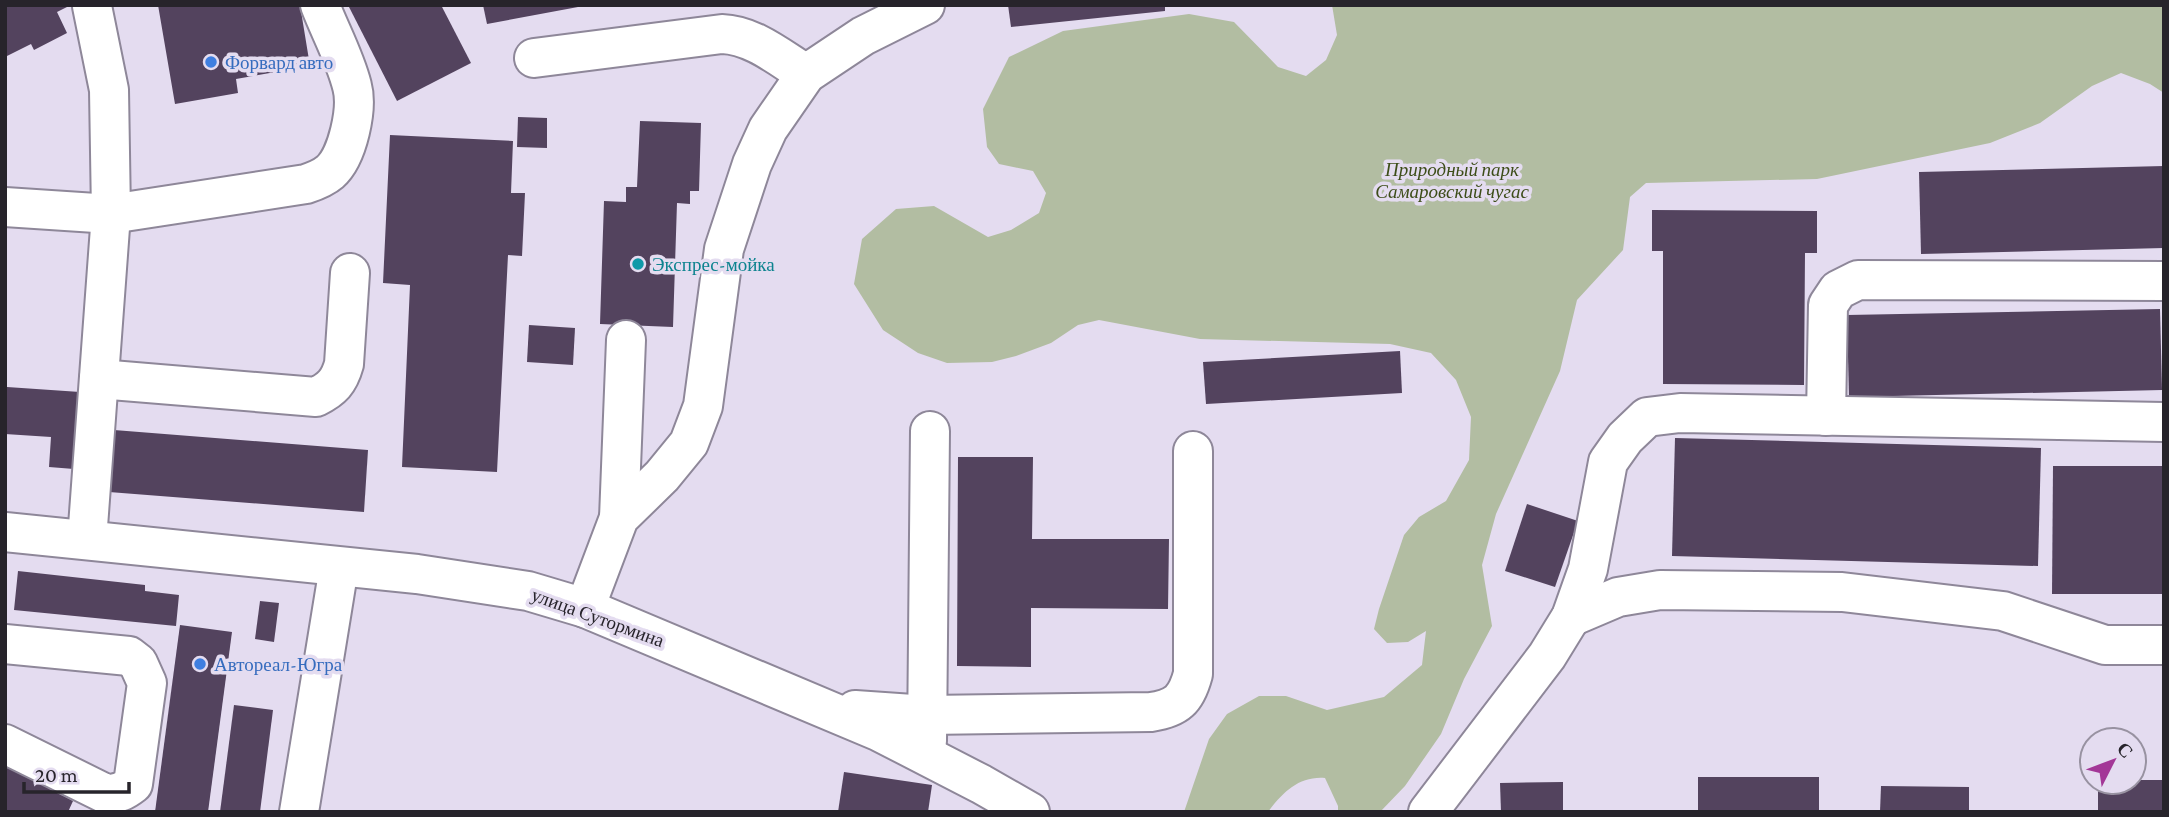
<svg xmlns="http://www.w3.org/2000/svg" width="2169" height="817" font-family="'Crimson Pro',serif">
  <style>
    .green { fill: #b2bda2 }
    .building { fill: #53435e }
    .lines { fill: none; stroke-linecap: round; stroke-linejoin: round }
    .minor-casing { stroke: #8e8799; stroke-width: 42 }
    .minor { stroke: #fff; stroke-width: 38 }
    .shop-dot { fill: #3f7fe0; stroke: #e4dcf0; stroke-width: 2.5 }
    .culture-dot { fill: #0f9aa8; stroke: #e4dcf0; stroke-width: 2.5 }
    .labels { text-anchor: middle; stroke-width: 7; stroke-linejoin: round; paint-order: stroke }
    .shop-label { font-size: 19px; fill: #366cbe; stroke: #e4dcf0; text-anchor: start }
    .park-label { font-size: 19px; font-style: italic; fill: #3d4d19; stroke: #e4dcf0 }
    .culture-label { font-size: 19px; fill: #0d838f; stroke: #e4dcf0; text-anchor: start }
    .street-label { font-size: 19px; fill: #27242b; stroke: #e4dcf0 }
  </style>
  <rect width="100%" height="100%" fill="#e4dcf0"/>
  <path class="green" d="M1332 5H2164V93L2150 84 2121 73 2092 86 2040 123 1990 143 1817 179 1646 183 1630 197 1623 250 1577 300 1560 371 1496 514 1482 565 1492 626 1464 679 1441 734 1405 786 1380 812H1338V806L1325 778C1299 776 1283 792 1268 812H1184L1209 739 1227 714 1259 696H1286L1327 710 1384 697 1422 665 1426 631 1408 642 1387 643 1374 629 1379 609 1404 535 1419 517 1446 501 1469 460 1471 417 1456 380 1431 353 1390 344 1200 339 1099 320 1078 325 1051 343 1016 356 992 362 947 363 918 353 883 330 854 284 862 239 896 209 934 206 988 237 1011 230 1039 213 1046 193 1033 171 999 164 987 147 983 109 1009 57 1063 31 1189 14 1234 22 1278 67 1306 76 1326 60 1337 35Z"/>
  <g class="building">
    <polygon points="5,5 71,5 57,12 67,33 34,50 31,44 5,57"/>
    <polygon points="158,5 300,5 310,66 236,79 238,93 175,104"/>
    <polygon points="348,5 441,5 471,63 397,101"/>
    <polygon points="483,5 577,5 578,7 487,24"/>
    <polygon points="1008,5 1165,5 1165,11 1011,27"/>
    <polygon points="518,117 547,118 547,148 517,147"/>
    <polygon points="640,121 701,123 699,191 690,191 690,204 677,203 673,327 600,324 604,201 626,202 626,187 637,187"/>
    <polygon points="390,135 513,141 511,193 525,193 522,256 508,255 497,472 402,467 410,285 383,283"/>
    <polygon points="2164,166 2164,248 1921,254 1919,172"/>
    <polygon points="1652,210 1817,211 1817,253 1805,253 1804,385 1663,384 1663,251 1652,251"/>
    <polygon points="2160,309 2162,390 1849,397 1847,315"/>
    <polygon points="529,325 575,328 573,365 527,362"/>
    <polygon points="1400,351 1402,393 1206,404 1203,362"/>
    <polygon points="7,387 80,392 74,469 49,467 51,437 5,434"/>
    <polygon points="114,430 368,450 364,512 109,492"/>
    <polygon points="1675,438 2041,448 2038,566 1672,556"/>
    <polygon points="958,457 1033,457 1032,539 1169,539 1168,609 1031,608 1031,667 957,666"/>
    <polygon points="2053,466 2164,466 2164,594 2052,594"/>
    <polygon points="1527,504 1578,521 1555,587 1505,571"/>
    <polygon points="18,571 145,585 145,591 179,595 176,626 14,610"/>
    <polygon points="260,601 279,603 274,642 255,639"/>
    <polygon points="180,625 232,632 208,812 155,812"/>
    <polygon points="234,705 273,710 260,812 220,812"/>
    <polygon points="5,766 73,801 68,812 5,812"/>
    <polygon points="844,772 932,785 928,812 838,812"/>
    <rect x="1698" y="777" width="121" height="35"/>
    <polygon points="2134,780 2164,780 2164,812 2098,812 2098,782"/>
    <polygon points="1563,782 1563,812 1501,812 1500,783"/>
    <polygon points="1881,786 1969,787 1969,812 1880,812"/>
  </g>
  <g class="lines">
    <defs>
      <g id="minor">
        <path d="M534 58 722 34C753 35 780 58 806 74"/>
        <path d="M5 207 111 214 306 184C315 181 323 178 330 172 348 156 358 108 352 86 345 58 330 31 320 5"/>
        <path d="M99 379 316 397C332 389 339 382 344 364L350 273"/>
        <polyline points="1826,416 1828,305 1838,290 1858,280 2164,281"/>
        <polyline points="619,518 626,340"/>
        <polyline points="5,532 417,574 528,591 585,608 880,732 981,784 1030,812"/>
        <polyline points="87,540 111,214 109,90 92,6"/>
        <polyline points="585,608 619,518 662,476 689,443 703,406 724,249 752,164 768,129 806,74 863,36 925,5"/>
        <polyline points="1571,617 1618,597 1660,590 1842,592 2003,611 2105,645 2164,645"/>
        <path d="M5 644 129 656 138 663 147 683 133 784C124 791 118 794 106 794L5 744"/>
        <path d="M855 710 927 715 1151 712C1177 708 1186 700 1193 674V451"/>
        <polyline points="927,741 930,431"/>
        <polyline points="299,812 339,567"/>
        <polyline points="1428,812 1547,656 1571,617 1588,569 1608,462 1625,438 1647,417 1680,413 2164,422"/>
      </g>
    </defs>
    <use href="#minor" class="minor-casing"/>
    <use href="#minor" class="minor"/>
  </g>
  <g class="shop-dot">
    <circle cx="211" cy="62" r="7"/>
    <circle cx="200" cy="664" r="7"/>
  </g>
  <circle class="culture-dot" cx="638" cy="264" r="7"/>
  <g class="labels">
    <g class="shop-label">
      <text x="225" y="69">Форвард авто</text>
      <text x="214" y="671">Автореал-Югра</text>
    </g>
    <g class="park-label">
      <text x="1452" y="176">Природный парк<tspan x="1452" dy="22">Самаровский чугас</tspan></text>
    </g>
    <g class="culture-label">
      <text x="652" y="271">Экспрес-мойка</text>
    </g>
    <g class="street-label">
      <text transform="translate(598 617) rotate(20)" y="7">улица Сутормина</text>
    </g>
  </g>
  <rect width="2169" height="817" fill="none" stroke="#27242b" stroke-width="14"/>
  <g transform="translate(2113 761) rotate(48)"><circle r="33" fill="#e4dcf0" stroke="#9892a1" stroke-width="2"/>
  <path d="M0-5L12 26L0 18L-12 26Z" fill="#a33797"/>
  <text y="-10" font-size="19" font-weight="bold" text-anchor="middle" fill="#27242b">С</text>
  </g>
  <path d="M24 782v10h105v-10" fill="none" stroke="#27242b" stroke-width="3.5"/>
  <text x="35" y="782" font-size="21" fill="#27242b" stroke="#e4dcf0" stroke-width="5" paint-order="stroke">20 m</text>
</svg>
